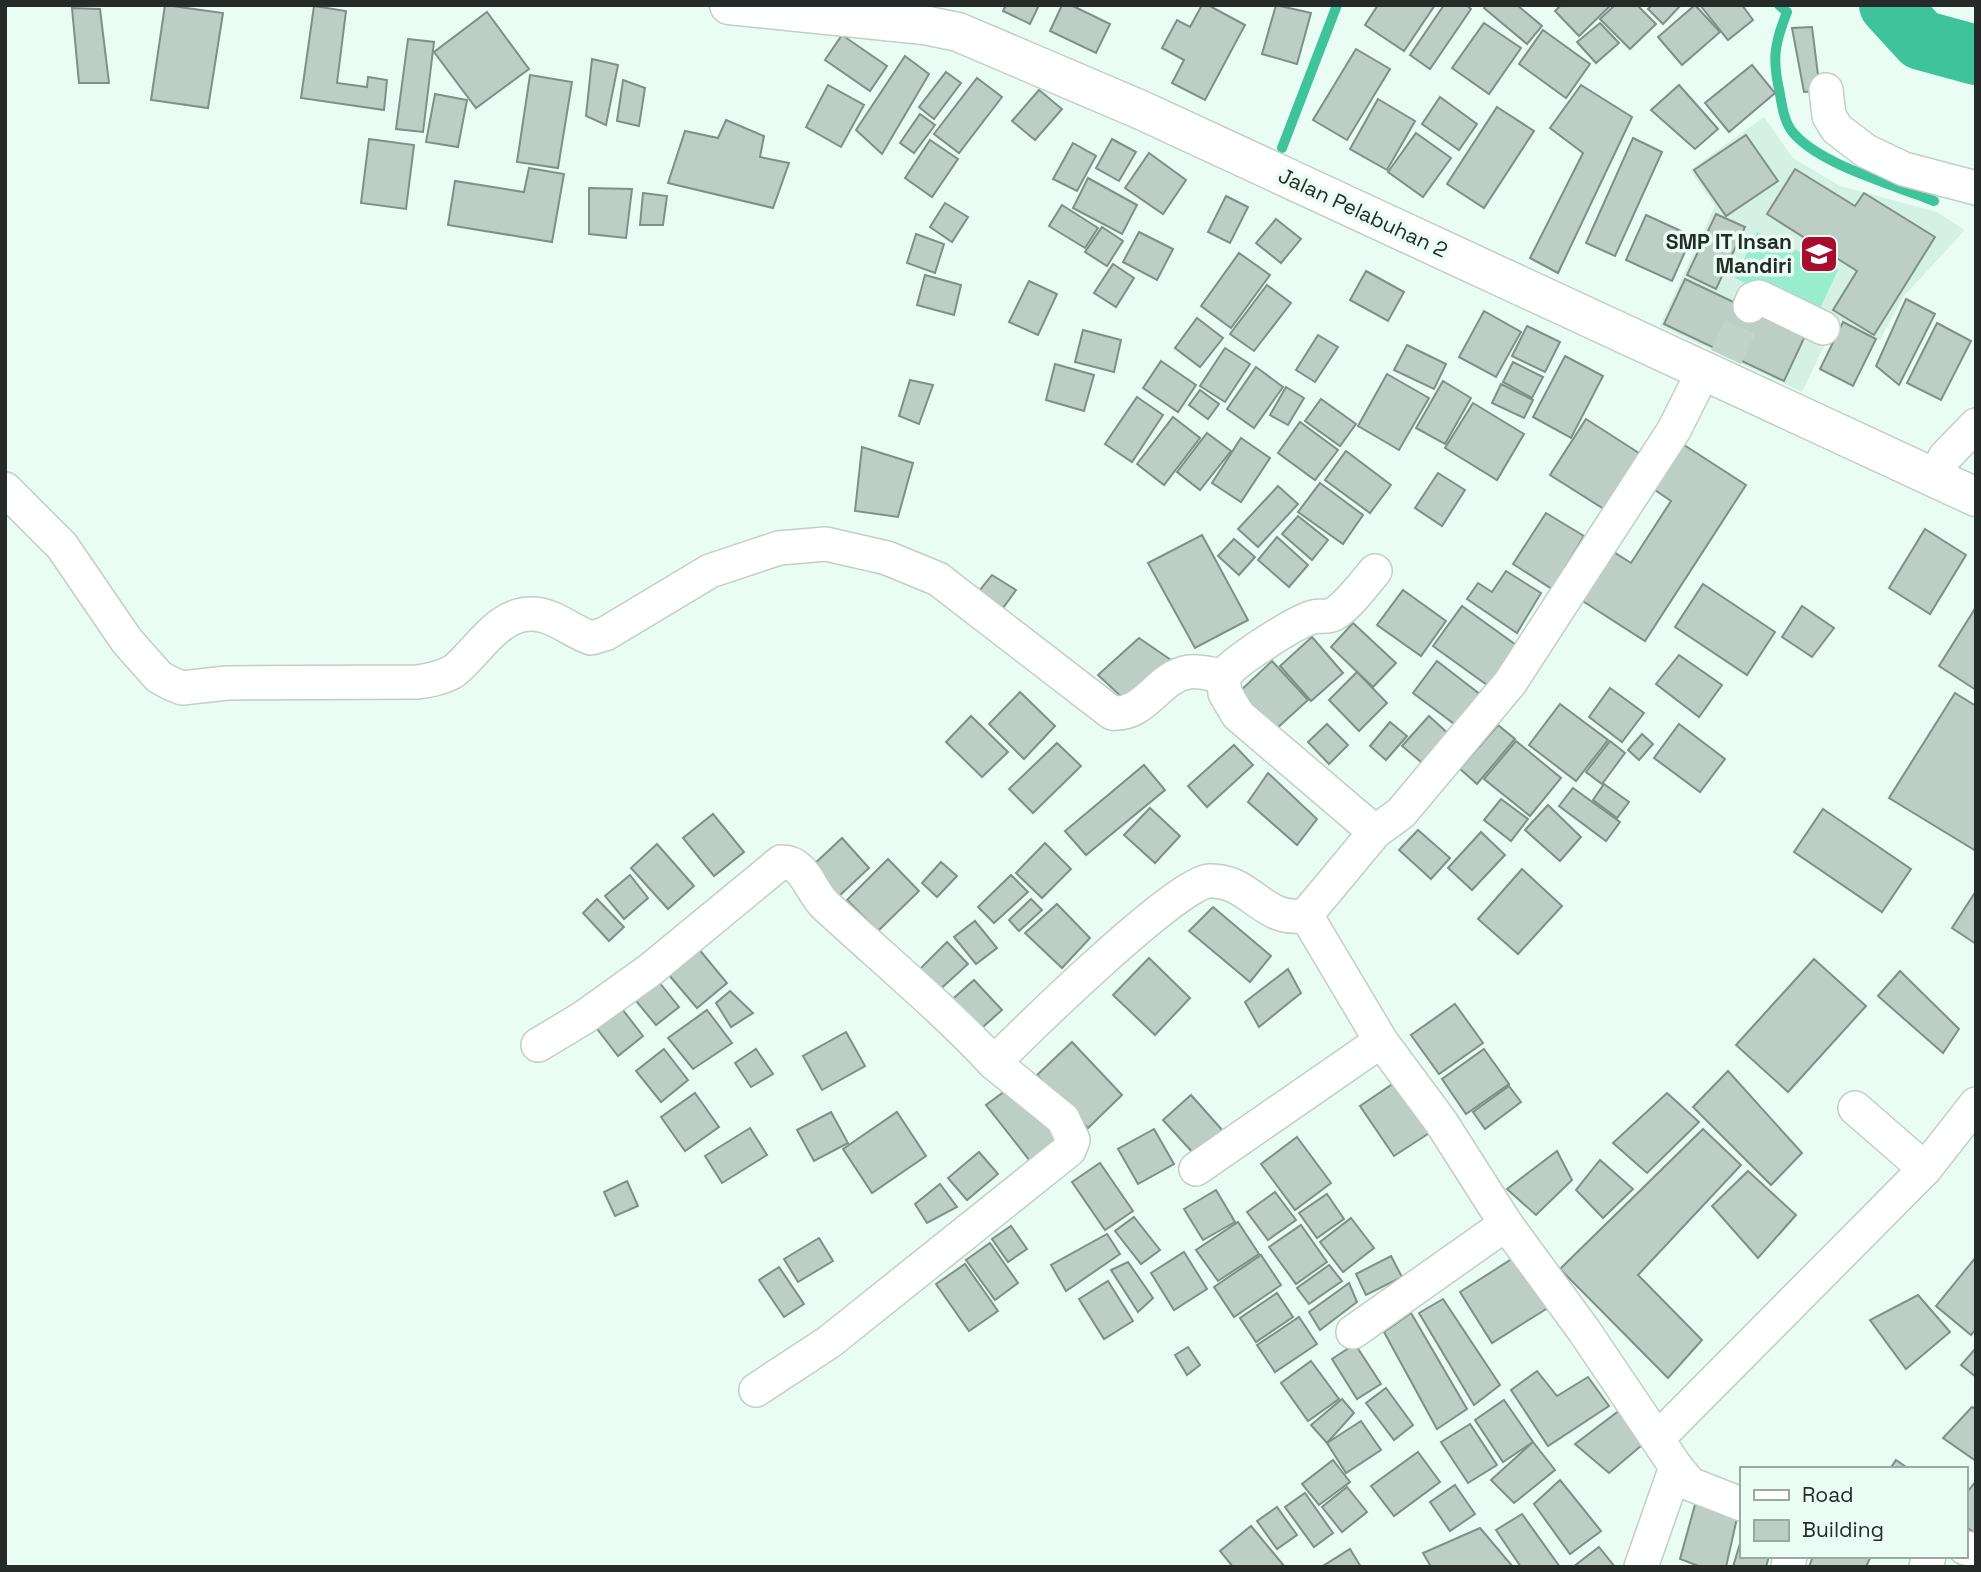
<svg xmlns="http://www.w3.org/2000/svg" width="1981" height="1572" font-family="'Space Grotesk',sans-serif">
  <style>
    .built { fill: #d5f0e4 }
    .green { fill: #97edcd }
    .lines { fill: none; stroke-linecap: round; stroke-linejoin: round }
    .stream { stroke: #3fc39b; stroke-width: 10 }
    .river { stroke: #3fc39b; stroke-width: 60 }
    .building { fill: #bccec6; stroke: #7e9089; stroke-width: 2 }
    .minor-tunnel { stroke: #c2d3cb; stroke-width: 33; stroke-dasharray: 33 17; stroke-linecap: butt }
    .minor-casing { stroke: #bed0c8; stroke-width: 36 }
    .major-casing { stroke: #bed0c8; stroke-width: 41 }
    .minor { stroke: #fff; stroke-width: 33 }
    .major { stroke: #fff; stroke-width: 38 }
    .labels { text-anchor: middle; stroke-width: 7; stroke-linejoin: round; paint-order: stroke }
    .street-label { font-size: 21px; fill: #242b28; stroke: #e9fdf4 }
    .poi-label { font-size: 21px; font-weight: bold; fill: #242b28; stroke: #e9fdf4; text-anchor: end }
  </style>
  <rect width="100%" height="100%" fill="#e9fdf4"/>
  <polygon class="built" points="1764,117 1793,158 1840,186 1937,212 1965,230 1903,297 1880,340 1837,319 1802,392 1660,326 1715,206 1690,170"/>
  <polygon class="green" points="1757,232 1838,270 1816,317 1735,278"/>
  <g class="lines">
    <g class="stream">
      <path d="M1779 5 1787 12C1774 45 1772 59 1780 94 1782 106 1784 120 1791 130 1816 164 1895 185 1934 201"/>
      <polyline points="1282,148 1337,5"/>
    </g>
    <polyline class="river" points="1889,5 1921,40 1976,55"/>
  </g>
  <g class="building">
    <polygon points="165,5 223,13 208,108 151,100"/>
    <polygon points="1006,5 1039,5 1030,24 1003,11"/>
    <polygon points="1062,5 1071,5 1110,24 1096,53 1050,31"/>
    <polygon points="1202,5 1208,5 1245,25 1205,100 1172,83 1184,60 1162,48 1177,20 1190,27"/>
    <polygon points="1276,5 1311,13 1297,64 1262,54"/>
    <polygon points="1378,5 1435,5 1404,51 1365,25"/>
    <polygon points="1444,5 1466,5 1471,9 1430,69 1410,55"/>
    <polygon points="1486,5 1517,5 1542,26 1527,44 1484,8"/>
    <polygon points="1561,5 1611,5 1579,36 1555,11"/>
    <polygon points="1615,5 1637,5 1656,24 1630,49 1600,19"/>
    <polygon points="1652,5 1681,5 1663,24 1648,9"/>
    <polygon points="1695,5 1720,32 1682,65 1658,37"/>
    <polygon points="1700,5 1742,5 1753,20 1728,40"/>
    <polygon points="314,6 346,11 337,83 367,87 368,77 387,80 384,110 301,98"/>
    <polygon points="72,8 100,9 109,83 79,83"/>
    <polygon points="487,12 529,69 476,108 434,52"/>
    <polygon points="1484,23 1521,48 1489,94 1452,68"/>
    <polygon points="1600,23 1619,43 1596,63 1577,42"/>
    <polygon points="1812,27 1820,91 1804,92 1792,28"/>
    <polygon points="1543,30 1590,64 1566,98 1519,64"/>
    <polygon points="842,35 887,66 870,91 825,60"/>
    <polygon points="408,39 434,42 423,132 396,129"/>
    <polygon points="1356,49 1390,69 1347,140 1313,120"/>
    <polygon points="905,56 929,74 882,154 856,130"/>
    <polygon points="592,59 618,65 606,125 586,116"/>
    <polygon points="1752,65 1775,93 1729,132 1705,103"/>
    <polygon points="946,72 961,83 934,119 919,107"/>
    <polygon points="530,75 572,82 558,168 517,162"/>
    <polygon points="977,78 1002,97 959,153 934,134"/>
    <polygon points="623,80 645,88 639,126 617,121"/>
    <polygon points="828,85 864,105 841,147 806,127"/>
    <polygon points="1581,85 1632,117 1558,273 1530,258 1583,153 1550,128"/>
    <polygon points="1679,85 1718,129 1695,149 1651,110"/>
    <polygon points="1039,90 1062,109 1035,140 1012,121"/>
    <polygon points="435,94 467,100 458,147 426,142"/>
    <polygon points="1440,97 1477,124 1459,150 1422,124"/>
    <polygon points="1378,99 1415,121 1387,170 1350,149"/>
    <polygon points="1497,107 1534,131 1484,208 1447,184"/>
    <polygon points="920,114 935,125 914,153 900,143"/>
    <polygon points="726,120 764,136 760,157 789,163 773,208 668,183 685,131 718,138"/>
    <polygon points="1416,133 1451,158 1423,197 1388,172"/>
    <polygon points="1746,135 1778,181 1726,216 1694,170"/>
    <polygon points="1633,138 1662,152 1615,256 1586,243"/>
    <polygon points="369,139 414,145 406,209 361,203"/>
    <polygon points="1112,139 1136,152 1119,181 1096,168"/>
    <polygon points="930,140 958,159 932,197 905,178"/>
    <polygon points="1073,143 1096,156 1077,191 1053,179"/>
    <polygon points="1149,153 1186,180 1163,214 1125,188"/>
    <polygon points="529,168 564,174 552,242 448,225 455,181 524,192"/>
    <polygon points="1795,169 1855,206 1864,193 1935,237 1874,335 1833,310 1857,271 1767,214"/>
    <polygon points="1088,178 1137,205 1122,234 1073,208"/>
    <polygon points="589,188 632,189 626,238 589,234"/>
    <polygon points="643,193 667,196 663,225 640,225"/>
    <polygon points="1226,196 1248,207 1230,243 1208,232"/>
    <polygon points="945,203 968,217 952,242 930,227"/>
    <polygon points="1062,205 1098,228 1085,248 1049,226"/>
    <polygon points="1716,214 1745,227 1716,289 1687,275"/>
    <polygon points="1646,215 1692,236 1672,281 1626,260"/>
    <polygon points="1276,219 1301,239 1281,263 1256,243"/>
    <polygon points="1102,227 1123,241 1107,266 1085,252"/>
    <polygon points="1139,232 1173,249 1157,280 1123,262"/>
    <polygon points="916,234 944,244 935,273 907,263"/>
    <polygon points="1239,253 1270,275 1231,328 1201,306"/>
    <polygon points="1113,264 1134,278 1116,307 1094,293"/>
    <polygon points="1366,271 1404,292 1388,321 1350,300"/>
    <polygon points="925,275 961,285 954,315 917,305"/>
    <polygon points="1685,279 1805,336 1784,381 1664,324"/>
    <polygon points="1029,281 1057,294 1038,335 1009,322"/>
    <polygon points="1267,285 1291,303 1254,351 1230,334"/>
    <polygon points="1906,299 1935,314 1899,385 1876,366"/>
    <polygon points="1484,311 1521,332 1496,377 1459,357"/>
    <polygon points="1197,318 1223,338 1200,367 1175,348"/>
    <polygon points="1843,322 1876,339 1853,386 1820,369"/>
    <polygon points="1937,323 1971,341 1941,400 1907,383"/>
    <polygon points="1527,326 1560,342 1545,372 1512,356"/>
    <polygon points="1083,330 1121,340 1114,372 1075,362"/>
    <polygon points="1318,335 1338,347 1315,382 1296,370"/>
    <polygon points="1407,345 1446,364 1434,389 1394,370"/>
    <polygon points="1225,348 1250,364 1225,402 1200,386"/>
    <polygon points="1565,356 1603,376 1571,438 1533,417"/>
    <polygon points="1161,361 1196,385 1178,412 1143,388"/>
    <polygon points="1513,362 1543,377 1532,398 1503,382"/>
    <polygon points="1055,364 1094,375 1084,411 1046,400"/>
    <polygon points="1256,367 1283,387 1254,428 1227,409"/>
    <polygon points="1387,374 1429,398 1399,450 1358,426"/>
    <polygon points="910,380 933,385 919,424 899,416"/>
    <polygon points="1443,381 1471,398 1445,444 1416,428"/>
    <polygon points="1501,384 1533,400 1524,418 1492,403"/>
    <polygon points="1286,387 1304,398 1288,425 1270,415"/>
    <polygon points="1200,390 1219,404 1208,419 1189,405"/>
    <polygon points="1137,397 1163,415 1132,462 1105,444"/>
    <polygon points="1321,399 1356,424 1340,446 1305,421"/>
    <polygon points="1473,403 1524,434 1497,480 1445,448"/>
    <polygon points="1173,417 1200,438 1164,485 1137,464"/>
    <polygon points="1586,419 1642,455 1607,511 1550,475"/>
    <polygon points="1300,422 1338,450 1315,480 1278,453"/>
    <polygon points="1207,433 1231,451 1200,490 1177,472"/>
    <polygon points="1241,438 1270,458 1241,502 1212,483"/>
    <polygon points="1681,443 1746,485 1645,641 1581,600 1612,551 1631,563 1671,501 1652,488"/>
    <polygon points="862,447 913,463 898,517 855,511"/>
    <polygon points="1346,451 1391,485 1370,513 1325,480"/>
    <polygon points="1438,473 1465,490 1442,526 1415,508"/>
    <polygon points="1320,483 1363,515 1343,544 1298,512"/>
    <polygon points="1278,486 1298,504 1258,547 1238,529"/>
    <polygon points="1546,513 1584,536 1552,589 1513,564"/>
    <polygon points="1298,516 1328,540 1312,560 1282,534"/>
    <polygon points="1925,529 1966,555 1930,614 1889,588"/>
    <polygon points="1202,535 1248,620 1195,648 1148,563"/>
    <polygon points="1277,537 1308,565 1289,587 1258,560"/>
    <polygon points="1234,539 1255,557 1239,575 1218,556"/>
    <polygon points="1506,571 1541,593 1517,633 1467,599 1478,583 1492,592"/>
    <polygon points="992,575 1016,590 998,615 976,595"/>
    <polygon points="1703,584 1775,632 1747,675 1675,627"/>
    <polygon points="1403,590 1446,621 1421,656 1377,625"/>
    <polygon points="1462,606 1523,650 1494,690 1433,646"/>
    <polygon points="1802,606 1834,628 1812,657 1782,637"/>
    <polygon points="1976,607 1976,690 1939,666"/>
    <polygon points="1353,623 1396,663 1373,687 1331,647"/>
    <polygon points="1312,637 1343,673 1311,701 1280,666"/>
    <polygon points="1139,638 1174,662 1128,703 1098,675"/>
    <polygon points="1679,655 1722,685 1699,717 1656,684"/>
    <polygon points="1272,661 1308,700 1275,730 1239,692"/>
    <polygon points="1437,661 1481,695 1457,726 1413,693"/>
    <polygon points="1357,672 1387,703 1359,731 1329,700"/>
    <polygon points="1610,688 1644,713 1622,742 1589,717"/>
    <polygon points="1020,692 1055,726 1024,759 989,724"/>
    <polygon points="1955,693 1976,706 1976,851 1889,798"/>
    <polygon points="1560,704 1608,740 1576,781 1529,745"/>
    <polygon points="971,716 1008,752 982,777 946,742"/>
    <polygon points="1429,716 1452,737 1427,767 1402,746"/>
    <polygon points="1390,722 1407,736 1386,760 1370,746"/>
    <polygon points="1327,724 1348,745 1329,764 1308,742"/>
    <polygon points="1679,724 1725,759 1700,792 1654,758"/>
    <polygon points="1498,725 1515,739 1477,784 1460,769"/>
    <polygon points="1642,734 1653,744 1639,760 1628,750"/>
    <polygon points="1516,741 1561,778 1530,816 1484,779"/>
    <polygon points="1610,741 1625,753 1602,784 1586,772"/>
    <polygon points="1057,743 1081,766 1033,813 1009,789"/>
    <polygon points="1234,745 1253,765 1207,807 1188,786"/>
    <polygon points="1144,765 1165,790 1086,855 1065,831"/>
    <polygon points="1268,773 1317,819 1297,845 1248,802"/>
    <polygon points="1604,784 1629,802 1617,818 1593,800"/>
    <polygon points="1573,788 1620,822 1606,841 1559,806"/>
    <polygon points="1501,799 1528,819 1511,841 1484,820"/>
    <polygon points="1548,805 1581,837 1560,861 1525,830"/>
    <polygon points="1150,808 1180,836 1155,863 1124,835"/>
    <polygon points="1823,809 1911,869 1882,912 1794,852"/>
    <polygon points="713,814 744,852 714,876 683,838"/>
    <polygon points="1418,830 1450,858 1431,879 1399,850"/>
    <polygon points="1481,832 1505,855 1472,890 1448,868"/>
    <polygon points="842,838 869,868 838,897 811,867"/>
    <polygon points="1045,843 1071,869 1042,898 1016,873"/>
    <polygon points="657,844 694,886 668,909 631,868"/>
    <polygon points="888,859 919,891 878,931 847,900"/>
    <polygon points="941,862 957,876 937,897 922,883"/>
    <polygon points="1522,869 1562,906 1518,954 1478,919"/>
    <polygon points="630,875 648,898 624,919 605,896"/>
    <polygon points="1011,875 1028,892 994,923 978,907"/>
    <polygon points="1976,891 1976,944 1952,928"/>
    <polygon points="597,899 624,927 609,941 583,913"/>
    <polygon points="1031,899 1042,910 1019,931 1009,920"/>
    <polygon points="1057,904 1090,938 1062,968 1025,933"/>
    <polygon points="1213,907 1271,956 1250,982 1189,931"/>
    <polygon points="975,921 997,948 976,964 954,937"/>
    <polygon points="693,942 727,983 697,1008 663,968"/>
    <polygon points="947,942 968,964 936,993 917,972"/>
    <polygon points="1149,958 1190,998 1155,1035 1113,995"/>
    <polygon points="1814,959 1866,1006 1788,1092 1736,1045"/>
    <polygon points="1288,969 1301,993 1259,1027 1245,1002"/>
    <polygon points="1900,971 1959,1029 1943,1053 1878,996"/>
    <polygon points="651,972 679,1007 656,1025 627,990"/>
    <polygon points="974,980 1002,1010 976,1033 948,1003"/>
    <polygon points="730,991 753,1013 731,1027 716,1003"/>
    <polygon points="616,1001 643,1036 618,1056 591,1021"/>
    <polygon points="1455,1004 1483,1043 1439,1074 1411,1035"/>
    <polygon points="707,1010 732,1043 693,1069 668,1038"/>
    <polygon points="846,1032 865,1066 822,1090 803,1056"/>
    <polygon points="1072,1042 1122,1095 1088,1128 1037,1075"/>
    <polygon points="664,1049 688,1080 661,1102 636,1071"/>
    <polygon points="756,1049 773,1074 751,1087 735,1063"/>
    <polygon points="1484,1049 1509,1084 1466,1114 1442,1079"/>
    <polygon points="1728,1071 1802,1153 1771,1185 1693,1107"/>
    <polygon points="1400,1079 1434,1130 1394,1156 1360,1106"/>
    <polygon points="1016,1083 1057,1140 1030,1161 986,1105"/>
    <polygon points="1509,1086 1521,1102 1485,1129 1473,1112"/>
    <polygon points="695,1093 719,1127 685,1151 661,1117"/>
    <polygon points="1667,1093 1699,1122 1647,1173 1613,1143"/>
    <polygon points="1191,1095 1223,1131 1195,1155 1163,1120"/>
    <polygon points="831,1112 848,1143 814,1161 797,1130"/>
    <polygon points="897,1112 926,1156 872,1193 843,1149"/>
    <polygon points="750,1128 767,1155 722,1183 705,1156"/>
    <polygon points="1154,1129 1174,1164 1138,1184 1118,1149"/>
    <polygon points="1703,1129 1741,1165 1638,1275 1702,1340 1668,1378 1560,1269"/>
    <polygon points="1297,1137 1331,1183 1295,1210 1261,1164"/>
    <polygon points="1557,1151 1572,1180 1536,1215 1507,1189"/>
    <polygon points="979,1152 998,1174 967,1200 948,1178"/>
    <polygon points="1600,1160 1633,1189 1603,1218 1576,1190"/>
    <polygon points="1100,1163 1133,1211 1105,1230 1072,1182"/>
    <polygon points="1748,1171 1796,1215 1758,1258 1712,1206"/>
    <polygon points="627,1181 638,1206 615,1216 604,1192"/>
    <polygon points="940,1184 957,1207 927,1223 915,1204"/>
    <polygon points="1216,1190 1235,1222 1203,1240 1184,1209"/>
    <polygon points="1275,1192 1296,1220 1268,1240 1247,1212"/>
    <polygon points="1327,1194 1344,1219 1317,1238 1299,1213"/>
    <polygon points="1134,1217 1160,1250 1141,1264 1115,1231"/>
    <polygon points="1351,1218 1374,1248 1343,1272 1320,1242"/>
    <polygon points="1238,1222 1259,1254 1218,1281 1196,1250"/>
    <polygon points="1301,1225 1327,1262 1296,1284 1269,1247"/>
    <polygon points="1011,1226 1027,1249 1008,1262 992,1239"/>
    <polygon points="1107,1234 1120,1254 1066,1291 1051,1265"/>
    <polygon points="819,1238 833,1261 798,1282 784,1259"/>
    <polygon points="990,1243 1018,1283 995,1300 966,1260"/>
    <polygon points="1184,1252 1207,1289 1174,1310 1151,1273"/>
    <polygon points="1261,1255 1281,1285 1234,1317 1214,1287"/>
    <polygon points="1518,1255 1551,1306 1492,1343 1460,1292"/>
    <polygon points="1391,1256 1402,1277 1366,1295 1356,1274"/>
    <polygon points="1976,1257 1976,1329 1971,1335 1936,1306"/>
    <polygon points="1128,1262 1153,1298 1138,1312 1111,1270"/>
    <polygon points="965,1264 998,1311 969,1331 936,1284"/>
    <polygon points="1329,1265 1342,1281 1309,1304 1297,1288"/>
    <polygon points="779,1267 804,1304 784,1317 759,1280"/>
    <polygon points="1108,1281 1133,1321 1104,1339 1079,1299"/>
    <polygon points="1349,1283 1357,1302 1320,1330 1309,1312"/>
    <polygon points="1277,1293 1293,1317 1256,1342 1240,1318"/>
    <polygon points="1918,1295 1950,1332 1906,1369 1870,1320"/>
    <polygon points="1443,1299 1500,1385 1474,1405 1419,1313"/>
    <polygon points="1411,1313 1467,1409 1437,1429 1384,1332"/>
    <polygon points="1299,1317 1317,1344 1275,1372 1257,1345"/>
    <polygon points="1355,1344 1381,1384 1357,1399 1332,1359"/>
    <polygon points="1188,1347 1200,1365 1187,1375 1175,1355"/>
    <polygon points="1976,1348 1976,1377 1961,1365"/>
    <polygon points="1311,1361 1339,1399 1308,1421 1281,1383"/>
    <polygon points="1537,1371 1557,1396 1588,1377 1609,1406 1548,1446 1511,1390"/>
    <polygon points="1386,1388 1413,1425 1394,1440 1366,1403"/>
    <polygon points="1342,1399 1354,1413 1327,1443 1311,1425"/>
    <polygon points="1504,1400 1533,1442 1503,1462 1475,1420"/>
    <polygon points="1972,1407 1976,1409 1976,1461 1943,1438"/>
    <polygon points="1620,1410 1642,1445 1609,1473 1575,1444"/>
    <polygon points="1361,1421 1381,1450 1346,1473 1327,1443"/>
    <polygon points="1470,1424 1497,1465 1468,1483 1441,1442"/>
    <polygon points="1533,1442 1555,1470 1514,1503 1491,1480"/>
    <polygon points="1418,1452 1440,1482 1394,1516 1371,1486"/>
    <polygon points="1333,1460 1350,1482 1319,1505 1302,1484"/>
    <polygon points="1896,1460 1909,1469 1890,1469"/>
    <polygon points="1560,1480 1601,1531 1570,1554 1534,1504"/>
    <polygon points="1976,1481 1976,1534 1965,1526 1965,1495"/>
    <polygon points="1455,1485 1475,1514 1450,1531 1430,1502"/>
    <polygon points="1347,1487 1367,1512 1342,1532 1322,1507"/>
    <polygon points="1305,1493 1333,1533 1314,1547 1285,1507"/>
    <polygon points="1696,1501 1737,1518 1726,1567 1701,1567 1680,1559"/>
    <polygon points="1277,1507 1297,1535 1277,1549 1257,1521"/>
    <polygon points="1522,1514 1560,1567 1521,1567 1496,1530"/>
    <polygon points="1251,1526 1285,1567 1233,1567 1220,1551"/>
    <polygon points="1480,1528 1513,1567 1431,1567 1423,1553"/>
    <polygon points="1741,1540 1741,1556 1769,1556 1766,1567 1733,1567"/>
    <polygon points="1599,1547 1615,1567 1573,1567"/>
    <polygon points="1350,1549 1361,1567 1324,1567 1323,1566"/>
    <polygon points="1813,1556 1871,1556 1866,1567 1809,1567"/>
  </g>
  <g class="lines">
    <polyline class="minor-tunnel" points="1726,357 1750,306"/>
    <defs>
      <g id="minor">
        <polyline points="1826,90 1829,116 1837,129 1866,151 1904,169 1976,188"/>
        <polyline points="1750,306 1753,299 1759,297 1823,328"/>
        <polyline points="1935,478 1945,457 1976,425"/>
        <path d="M5 489 62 546 127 641 159 677 170 683 182 688 227 683 418 682C430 680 443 678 454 671 478 652 497 614 531 614 552 613 572 632 591 638L605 634 710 571 779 548 826 544 887 558 938 579 1112 713C1146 716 1158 676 1189 672 1199 670 1213 675 1223 676"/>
        <path d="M1375 571C1363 585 1349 605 1334 614 1327 618 1320 615 1313 617 1293 623 1235 661 1223 676L1225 693 1238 715 1375 832"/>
        <polyline points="1306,915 1381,1041 1441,1122 1506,1224 1585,1332 1676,1467 1690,1484 1741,1504"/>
        <path d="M538 1045 583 1018 650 970 781 862C805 861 810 891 825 905 881 957 942 1007 994 1063 1023 1033 1178 882 1209 881 1251 879 1263 924 1306 915L1375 832 1401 813 1510 683 1674 430 1704 370"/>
        <polyline points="1855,1108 1925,1169"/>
        <polyline points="1196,1169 1381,1041"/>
        <polyline points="1353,1332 1506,1224"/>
        <polyline points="756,1390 829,1342 1069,1150 1073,1140 1063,1119 994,1063"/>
        <polyline points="1658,1438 1925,1169 1976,1104"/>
        <polyline points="1965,1548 1976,1550"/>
        <polyline points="1641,1567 1676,1467"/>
        <polyline points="1788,1567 1790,1556"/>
        <polyline points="1926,1567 1929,1556"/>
      </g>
      <polyline id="major" points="729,5 924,25 958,32 1141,110 1976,497"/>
    </defs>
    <use href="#minor" class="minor-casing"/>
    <use href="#major" class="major-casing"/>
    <use href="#minor" class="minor"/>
    <use href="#major" class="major"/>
  </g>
  <defs>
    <symbol id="school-square" viewBox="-11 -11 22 22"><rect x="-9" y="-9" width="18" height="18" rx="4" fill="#a70d2f" stroke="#e9fdf4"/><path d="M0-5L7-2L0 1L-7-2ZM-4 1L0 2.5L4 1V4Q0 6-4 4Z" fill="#fff"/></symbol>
  </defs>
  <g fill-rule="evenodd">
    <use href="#school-square" x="1797" y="232" width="44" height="44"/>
  </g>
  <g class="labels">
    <g class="street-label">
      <text transform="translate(1363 213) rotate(25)" y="7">Jalan Pelabuhan 2</text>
    </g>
    <g class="poi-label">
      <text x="1792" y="249">SMP IT Insan<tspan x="1792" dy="24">Mandiri</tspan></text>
    </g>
  </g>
  <rect width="1981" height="1572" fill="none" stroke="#242b28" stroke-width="14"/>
  <rect x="1740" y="1467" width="228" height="91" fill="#e9fdf4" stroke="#9aa9a2" stroke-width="2"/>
  <rect x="1754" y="1490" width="35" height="10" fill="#ffffff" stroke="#9aa9a2" stroke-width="2"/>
  <text x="1802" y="1502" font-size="21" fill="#242b28">Road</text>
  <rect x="1754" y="1520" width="35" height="21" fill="#bccec6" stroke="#9aa9a2" stroke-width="2"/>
  <text x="1802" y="1537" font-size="21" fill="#242b28">Building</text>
</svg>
